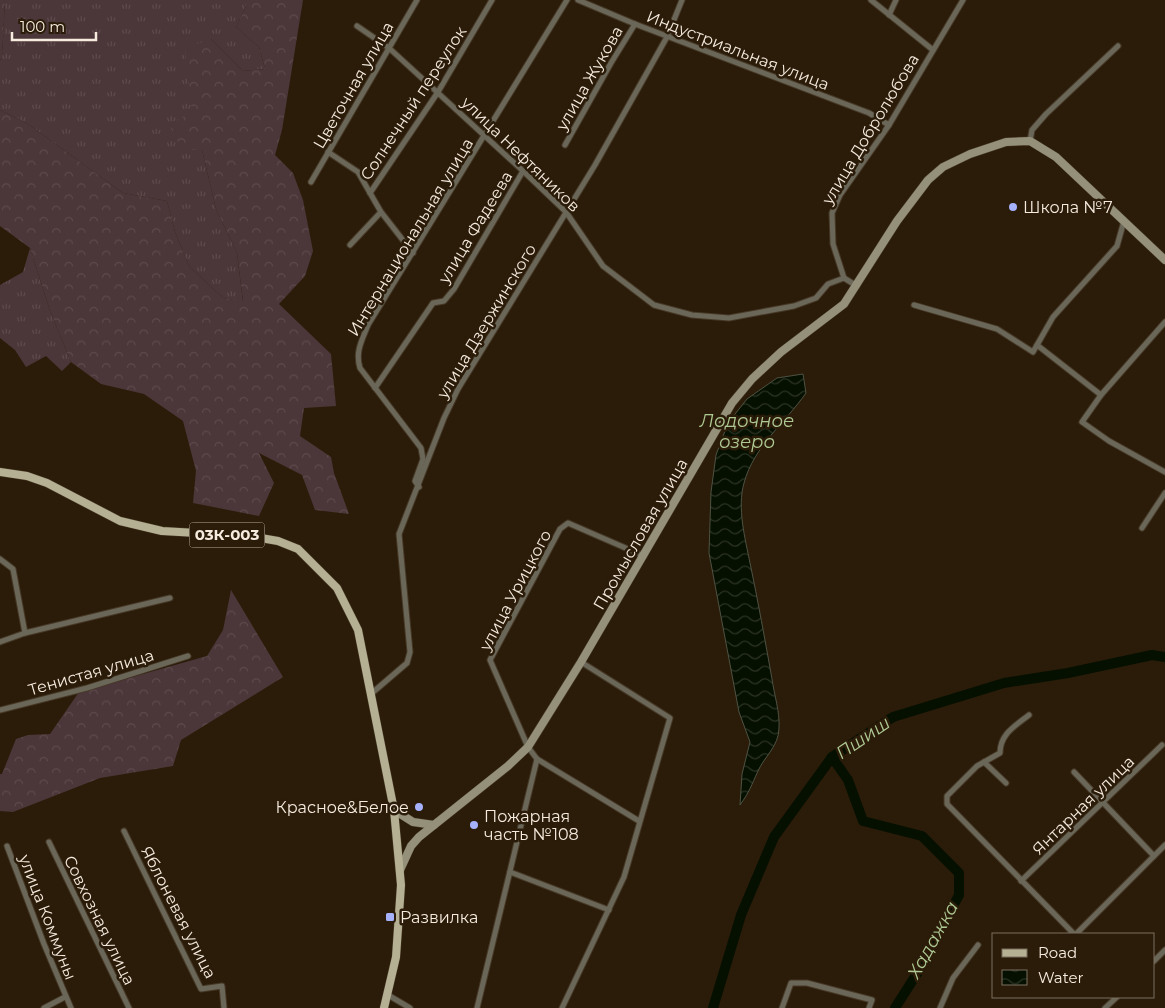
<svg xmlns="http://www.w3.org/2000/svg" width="1165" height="1008" font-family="Montserrat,sans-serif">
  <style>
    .grass { fill: url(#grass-tufts) }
    .forest { fill: url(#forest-crowns) }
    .water { fill: url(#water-waves); stroke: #4e5243 }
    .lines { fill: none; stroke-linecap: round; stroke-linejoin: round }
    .river { stroke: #061000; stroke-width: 10 }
    .street-casing { stroke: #473927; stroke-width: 7 }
    .secondary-casing { stroke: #473927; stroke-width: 9 }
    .primary-casing { stroke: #473927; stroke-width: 9 }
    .street { stroke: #6a6759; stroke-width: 5 }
    .secondary { stroke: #94907a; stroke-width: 8 }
    .primary { stroke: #b5b093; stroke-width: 8 }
    .poi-dot { fill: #a6b1fc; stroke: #2b1c09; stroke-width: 2 }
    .labels { text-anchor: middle; stroke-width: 5; stroke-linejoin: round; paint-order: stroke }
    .shield { fill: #2b1c09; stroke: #b9ad9f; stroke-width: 1 }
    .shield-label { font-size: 15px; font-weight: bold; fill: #f6ebdf }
    .street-label { font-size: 16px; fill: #f6ebdf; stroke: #2b1c09 }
    .poi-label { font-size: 16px; fill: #f6ebdf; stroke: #2b1c09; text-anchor: start }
    .water-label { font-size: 18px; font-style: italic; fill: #afc994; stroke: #2b1c09 }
  </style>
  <defs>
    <pattern id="grass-tufts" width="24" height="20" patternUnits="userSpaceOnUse" patternTransform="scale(1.25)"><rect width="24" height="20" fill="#4b3639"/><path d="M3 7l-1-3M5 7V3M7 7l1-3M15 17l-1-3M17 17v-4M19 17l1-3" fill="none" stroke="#5d4a4c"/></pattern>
    <pattern id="forest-crowns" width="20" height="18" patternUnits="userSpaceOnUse" patternTransform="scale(1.25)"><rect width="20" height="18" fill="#4b3639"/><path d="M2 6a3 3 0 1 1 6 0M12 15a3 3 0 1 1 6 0" fill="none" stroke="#5d4a4c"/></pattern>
    <pattern id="water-waves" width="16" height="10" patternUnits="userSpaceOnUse" patternTransform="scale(1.25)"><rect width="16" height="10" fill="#061000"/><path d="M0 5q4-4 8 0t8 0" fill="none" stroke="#2b3325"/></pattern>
  </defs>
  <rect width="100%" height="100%" fill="#2b1c09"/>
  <g class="grass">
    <polygon points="5,0 247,0 247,4 236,27 259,47 265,69 243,71 211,39 202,150 216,209 237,253 243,302 223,298 189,266 175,232 167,201 123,193 28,124 0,110 0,61 2,58"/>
    <polygon points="30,248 50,311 71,362 62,371 46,356 26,367 15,350 0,338 0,285 23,272"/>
  </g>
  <g class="forest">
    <polygon points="0,0 5,0 2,58 0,61"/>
    <polygon points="247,0 303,0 282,130 275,155 293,173 303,200 313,251 305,276 279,304 331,354 336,406 304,408 300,436 331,457 334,473 349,514 315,510 302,475 259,453 274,483 259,516 193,503 196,471 183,421 144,394 101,384 71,362 50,311 30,248 0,226 0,110 28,124 123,193 167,201 175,232 189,266 223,298 243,301 237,253 216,209 202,150 182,150 169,124 192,112 185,48 211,39 243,71 265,69 259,47 236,27 247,4"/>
    <polygon points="231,590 283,677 181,740 173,766 100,778 13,812 0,811 0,774 2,774 16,739 28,735 50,734 79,692 207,656 223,630"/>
  </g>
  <path class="water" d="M803 374 806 393C785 423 754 446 744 483 737 508 745 538 750 563 758 601 765 640 772 679 774 694 780 712 779 728 779 746 764 757 758 771 751 786 750 791 740 805L742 774 750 742 739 712 709 553 711 492 716 455 728 423 747 399 777 378Z"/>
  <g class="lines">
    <g class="river">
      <polyline points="832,757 848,780 863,821 922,836 959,873 959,895 918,972 895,1008"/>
      <polyline points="713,1008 741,915 774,837 832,757 893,717 1004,683 1068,673 1152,655 1165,657"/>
    </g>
    <defs>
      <g id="street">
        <polyline points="578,0 635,24 869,113 889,125"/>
        <polyline points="871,0 933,50"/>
        <polyline points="889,15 896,0"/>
        <polyline points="357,26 389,48 523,171 566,212 603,266 654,305 692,315 729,318 794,306 816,298 828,284 844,278 857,286"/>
        <polyline points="1030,141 1032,130 1046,114 1118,46"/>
        <polyline points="565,145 611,63 635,24"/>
        <polyline points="328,152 358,172 381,212 413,253"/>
        <polyline points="311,182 417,0"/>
        <polyline points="370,193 438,92 492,0"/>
        <polyline points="350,245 381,212"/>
        <polyline points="844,278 833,244 832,213 840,195 889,125 963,0"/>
        <polyline points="914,305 997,329 1033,352 1053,317 1117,246 1124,221"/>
        <polyline points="1165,322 1101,395 1082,422 1109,441 1165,472"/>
        <polyline points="1037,345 1101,395"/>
        <polyline points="375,388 433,303 444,301 454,289 523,171"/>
        <path d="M419 487 415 481 423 459 421 448 360 368C355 352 362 340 368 325L567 0"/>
        <polyline points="1142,528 1165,493"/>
        <polyline points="0,559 13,569 25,633"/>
        <polyline points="0,642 25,633 170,598"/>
        <polyline points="372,693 407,663 410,652 399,534 444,418 458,389 595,165 667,37 682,0"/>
        <polyline points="0,710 87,688 188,656"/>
        <path d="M1029 715C1015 726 1000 734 1000 753L977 766 947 796V804L1074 934"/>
        <polyline points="537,759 639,821"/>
        <polyline points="984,762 1006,783"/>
        <polyline points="1074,772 1154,856"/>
        <polyline points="124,831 201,989 222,986 224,1008"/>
        <polyline points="49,842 129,1008"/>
        <polyline points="7,846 44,944 71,1008"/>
        <polyline points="510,872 609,910"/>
        <polyline points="1021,881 1162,745"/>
        <polyline points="1076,934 1165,845"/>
        <polyline points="1154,961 1165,950"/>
        <polyline points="388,995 410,1008"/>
        <polyline points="44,1008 65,997"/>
        <polyline points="477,1008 537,759 528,747 490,660 560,529 568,523 644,556"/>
        <polyline points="562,1008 624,877 670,718 581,662"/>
        <polyline points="782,1008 791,983 807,983 872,1000 869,1008"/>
        <polyline points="940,1008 953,978 978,945"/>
        <polyline points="1105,1008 1117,997"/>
      </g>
      <g id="secondary">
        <polyline points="394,810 413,822 434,825"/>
        <polyline points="400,870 411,846 419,837 508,766 528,747 581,662 732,403 752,379 781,352 844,304 897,221 928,180 943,167 970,154 1006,142 1030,141 1056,157 1165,260"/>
      </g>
      <polyline id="primary" points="0,472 27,476 47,483 120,521 162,531 249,536 278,541 298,549 337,588 358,630 394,810 401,885 396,957 384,1008"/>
    </defs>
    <use href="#street" class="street-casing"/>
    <use href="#secondary" class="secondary-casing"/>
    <use href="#primary" class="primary-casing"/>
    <use href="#street" class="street"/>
    <use href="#secondary" class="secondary"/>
    <use href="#primary" class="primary"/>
  </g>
  <g class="poi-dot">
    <circle cx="1013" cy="207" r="5"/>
    <circle cx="419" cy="807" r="5"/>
    <circle cx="474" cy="825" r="5"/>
    <rect x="385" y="912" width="10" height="10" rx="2.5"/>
  </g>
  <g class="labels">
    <rect class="shield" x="189.5" y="522.5" width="75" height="25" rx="4"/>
    <g class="shield-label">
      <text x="227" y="540">03К-003</text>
    </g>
    <g class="street-label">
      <text transform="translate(738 50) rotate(21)" y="6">Индустриальная улица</text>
      <text transform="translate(589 78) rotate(-60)" y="6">улица Жукова</text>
      <text transform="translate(353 85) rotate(-60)" y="6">Цветочная улица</text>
      <text transform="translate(413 103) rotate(-57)" y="6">Солнечный переулок</text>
      <text transform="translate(870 129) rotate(-59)" y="6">улица Добролюбова</text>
      <text transform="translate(521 154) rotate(44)" y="6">улица Нефтяников</text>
      <text transform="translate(475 227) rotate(-59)" y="6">улица Фадеева</text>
      <text transform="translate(410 237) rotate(-59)" y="6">Интернациональная улица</text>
      <text transform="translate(486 321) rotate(-59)" y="6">улица Дзержинского</text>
      <text transform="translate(640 534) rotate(-60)" y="6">Промысловая улица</text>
      <text transform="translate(515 590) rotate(-62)" y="6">улица Урицкого</text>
      <text transform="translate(91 672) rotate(-16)" y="6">Тенистая улица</text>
      <text transform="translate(1083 805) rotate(-44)" y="6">Янтарная улица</text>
      <text transform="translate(179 912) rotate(63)" y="6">Яблоневая улица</text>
      <text transform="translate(48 917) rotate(69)" y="6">улица Коммуны</text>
      <text transform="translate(100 920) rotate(64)" y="6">Совхозная улица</text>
    </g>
    <g class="poi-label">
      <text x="1023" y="213">Школа №7</text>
      <text x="409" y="813" text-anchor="end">Красное&amp;Белое</text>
      <text x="484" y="822">Пожарная<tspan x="484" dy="18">часть №108</tspan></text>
      <text x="400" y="923">Развилка</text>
    </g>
    <g class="water-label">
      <text x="747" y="427">Лодочное<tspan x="747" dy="21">озеро</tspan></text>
      <text transform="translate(863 738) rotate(-34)" y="6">Пшиш</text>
      <text transform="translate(933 940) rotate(-61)" y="6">Хадажка</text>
    </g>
  </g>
  <rect x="992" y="933" width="162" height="65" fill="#2b1c09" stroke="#7c6f5f"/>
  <rect x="1002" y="949" width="25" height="8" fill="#b5b093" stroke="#7c6f5f"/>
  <text x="1038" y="958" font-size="15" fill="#f6ebdf">Road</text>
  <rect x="1002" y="970" width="25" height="15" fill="url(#water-waves)" stroke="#7c6f5f"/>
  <text x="1038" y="983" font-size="15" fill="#f6ebdf">Water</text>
  <path d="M12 32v8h84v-8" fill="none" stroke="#f6ebdf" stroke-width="2.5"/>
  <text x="20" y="32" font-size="15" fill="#f6ebdf" stroke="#2b1c09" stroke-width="4" paint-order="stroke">100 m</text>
</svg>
